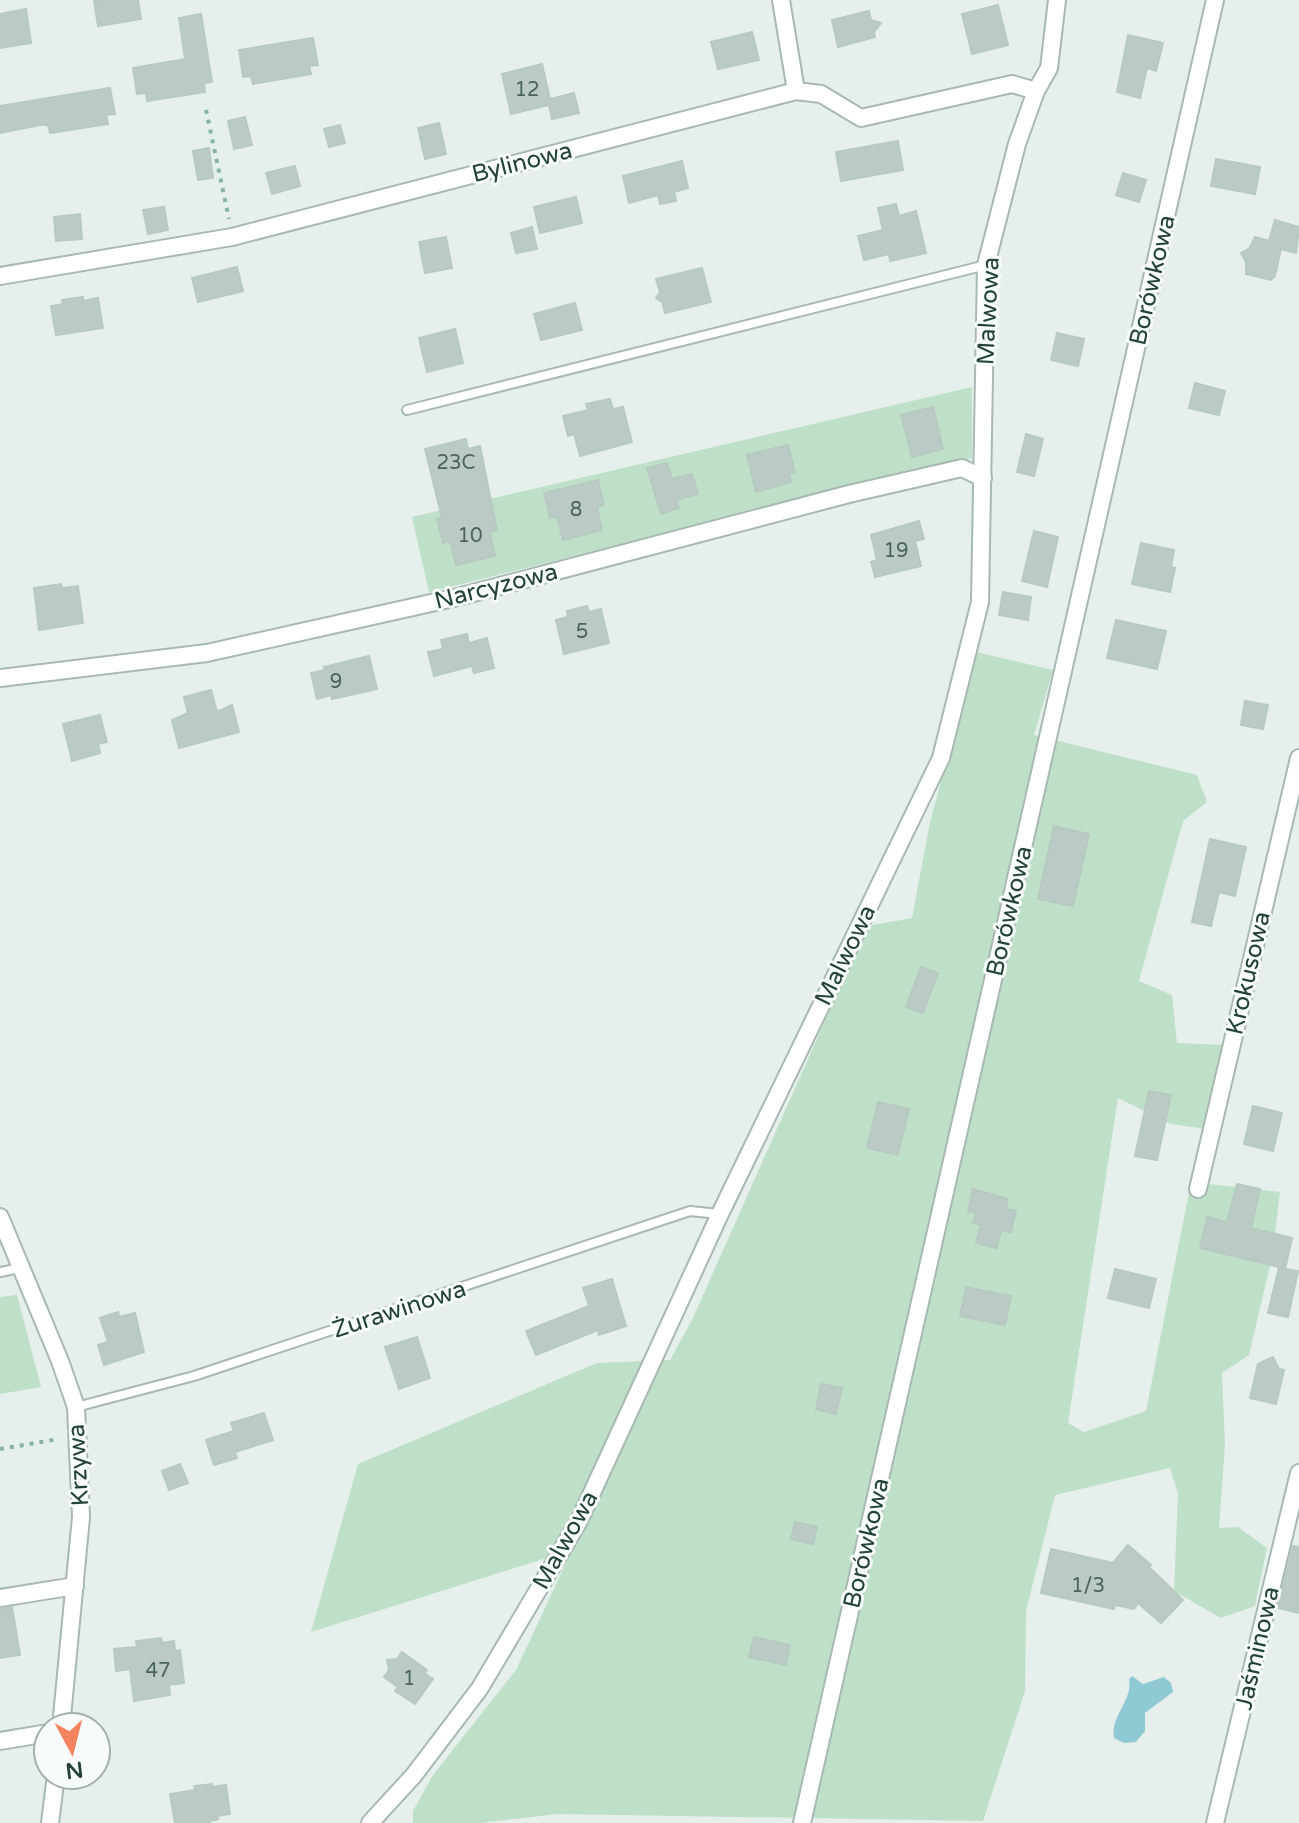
<svg xmlns="http://www.w3.org/2000/svg" width="1299" height="1823" font-family="'Varela Round',sans-serif">
  <style>
    .green { fill: #bfe0c8 }
    .water { fill: #8ec9d4 }
    .building { fill: #bbcac4; stroke: #b8c9c2; stroke-width: 2 }
    .lines { fill: none; stroke-linecap: round; stroke-linejoin: round }
    .lane-casing { stroke: #a8b8b2; stroke-width: 12 }
    .street-casing { stroke: #a8b8b2; stroke-width: 20 }
    .path { stroke: #86b3a5; stroke-width: 4; stroke-dasharray: 4 6; stroke-linecap: butt }
    .lane { stroke: #fff; stroke-width: 8 }
    .street { stroke: #fff; stroke-width: 16 }
    .labels { text-anchor: middle; stroke-width: 6; stroke-linejoin: round; paint-order: stroke }
    .number-label { font-size: 20px; fill: #4a645c }
    .street-label { font-size: 24px; fill: #24423a; stroke: #f7fbf9 }
  </style>
  <rect width="100%" height="100%" fill="#e6efeb"/>
  <g class="green">
    <polygon points="972,387 972,458 429,592 412,517"/>
    <polygon points="976,652 1053,670 1034,735 1197,775 1207,802 1183,821 1139,981 1172,995 1177,1043 1225,1045 1213,1130 1171,1124 1118,1098 1068,1423 1084,1432 1146,1411 1191,1182 1280,1192 1272,1257 1249,1355 1222,1373 1225,1445 1219,1528 1238,1527 1267,1548 1255,1606 1221,1618 1174,1591 1178,1493 1170,1468 1055,1495 1026,1611 1025,1691 983,1821 558,1814 479,1823 413,1823 413,1811 433,1775 516,1670 572,1550 311,1632 358,1464 597,1363 670,1360 692,1320 867,926 912,918 930,822"/>
    <polygon points="17,1295 41,1387 0,1394 0,1297"/>
  </g>
  <path class="water" d="M1132 1676 1143 1684 1164 1677 1171 1683 1173 1692 1145 1713V1731L1136 1742 1124 1743 1114 1738C1110 1716 1133 1701 1129 1679Z"/>
  <g class="building">
    <polygon points="94,0 138,0 141,19 98,26"/>
    <polygon points="998,5 1008,45 972,54 962,14"/>
    <polygon points="26,9 31,43 0,48 0,14"/>
    <polygon points="869,11 871,20 881,23 874,32 875,37 838,47 832,20"/>
    <polygon points="201,14 212,82 204,83 205,92 147,101 146,93 137,94 133,68 185,59 179,18"/>
    <polygon points="752,32 759,60 718,69 711,42"/>
    <polygon points="1128,35 1163,43 1156,71 1147,68 1140,98 1117,92"/>
    <polygon points="313,38 318,65 309,66 311,74 253,84 251,76 243,77 239,50"/>
    <polygon points="542,64 550,99 574,93 579,113 552,119 549,105 511,114 502,74"/>
    <polygon points="110,88 115,114 106,115 108,124 50,133 48,125 40,125 0,133 0,106"/>
    <polygon points="245,117 252,145 234,149 228,121"/>
    <polygon points="439,123 446,154 425,159 418,128"/>
    <polygon points="340,125 345,143 329,147 324,129"/>
    <polygon points="898,141 903,170 841,181 836,152"/>
    <polygon points="209,148 213,178 198,180 193,151"/>
    <polygon points="1216,159 1260,167 1255,194 1211,186"/>
    <polygon points="682,161 688,188 674,192 676,201 660,204 658,195 629,203 623,176"/>
    <polygon points="295,166 300,186 272,194 266,173"/>
    <polygon points="1123,173 1146,180 1139,202 1116,195"/>
    <polygon points="576,197 582,223 540,233 534,207"/>
    <polygon points="896,204 899,216 916,211 926,253 890,261 889,254 864,260 858,236 883,230 878,208"/>
    <polygon points="164,207 168,230 148,234 143,210"/>
    <polygon points="80,214 82,239 56,241 54,217"/>
    <polygon points="1275,220 1299,227 1296,253 1281,249 1275,276 1271,280 1246,274 1246,262 1241,253 1249,249 1255,237 1269,241"/>
    <polygon points="532,227 537,249 516,253 511,233"/>
    <polygon points="446,237 452,268 425,273 419,242"/>
    <polygon points="237,267 243,291 198,302 192,278"/>
    <polygon points="702,268 711,302 665,313 662,302 656,298 660,292 656,279"/>
    <polygon points="83,297 83,301 98,298 103,328 56,335 51,306 63,304 62,300"/>
    <polygon points="575,303 582,330 541,340 534,314"/>
    <polygon points="455,329 463,363 427,372 419,338"/>
    <polygon points="1057,333 1084,339 1078,366 1051,360"/>
    <polygon points="1195,383 1225,391 1219,415 1189,408"/>
    <polygon points="610,399 613,409 623,407 632,442 580,456 574,434 568,436 563,416 588,410 586,404"/>
    <polygon points="933,407 943,449 912,457 901,415"/>
    <polygon points="1026,434 1043,439 1034,476 1017,472"/>
    <polygon points="466,439 468,449 480,446 497,530 490,532 495,556 456,565 450,541 443,543 437,519 442,518 425,449"/>
    <polygon points="788,445 795,473 789,474 791,482 756,492 747,455"/>
    <polygon points="667,463 672,479 692,474 698,494 676,500 679,508 661,514 647,468"/>
    <polygon points="598,480 604,505 597,507 602,530 563,540 557,516 550,518 544,493"/>
    <polygon points="919,521 924,539 915,541 921,566 875,577 871,562 877,560 871,535"/>
    <polygon points="1034,531 1058,537 1047,587 1022,581"/>
    <polygon points="1141,543 1174,550 1171,567 1175,568 1170,592 1132,584"/>
    <polygon points="61,584 62,588 78,586 83,623 39,630 34,588"/>
    <polygon points="1003,592 1031,597 1028,620 999,615"/>
    <polygon points="587,606 589,612 601,609 609,643 564,654 556,620 568,617 567,611"/>
    <polygon points="1116,620 1166,631 1157,669 1107,658"/>
    <polygon points="467,634 469,643 487,638 494,668 474,673 472,666 434,676 428,652 443,649 441,640"/>
    <polygon points="369,656 377,689 332,699 331,695 317,699 311,673 325,670 324,667"/>
    <polygon points="211,690 217,712 232,705 239,732 179,748 172,720 188,713 184,697"/>
    <polygon points="1245,701 1268,705 1263,729 1241,725"/>
    <polygon points="100,715 107,742 98,744 100,753 72,761 63,724"/>
    <polygon points="1054,826 1089,834 1073,906 1038,899"/>
    <polygon points="1210,839 1246,847 1235,896 1219,892 1211,926 1192,922"/>
    <polygon points="921,967 938,973 923,1013 906,1007"/>
    <polygon points="1149,1091 1171,1095 1157,1160 1135,1156"/>
    <polygon points="878,1102 909,1109 898,1155 867,1148"/>
    <polygon points="1253,1106 1282,1113 1273,1151 1244,1144"/>
    <polygon points="1237,1184 1260,1189 1251,1228 1292,1238 1285,1269 1298,1271 1288,1317 1268,1313 1279,1267 1200,1248 1207,1217 1227,1222"/>
    <polygon points="973,1189 1008,1199 1006,1209 1016,1211 1011,1232 1001,1230 997,1248 976,1243 981,1225 973,1223 976,1213 968,1211"/>
    <polygon points="1115,1269 1156,1279 1149,1308 1108,1298"/>
    <polygon points="612,1279 626,1326 599,1335 598,1330 536,1355 526,1331 589,1306 583,1288"/>
    <polygon points="966,1287 1011,1296 1005,1325 960,1316"/>
    <polygon points="118,1312 119,1317 135,1313 144,1352 104,1365 98,1345 108,1342 100,1318"/>
    <polygon points="417,1337 430,1378 399,1389 385,1347"/>
    <polygon points="1273,1357 1279,1369 1284,1370 1276,1404 1250,1398 1258,1364"/>
    <polygon points="821,1384 842,1388 836,1414 816,1409"/>
    <polygon points="264,1413 273,1440 235,1452 237,1458 214,1465 206,1440 234,1431 231,1423"/>
    <polygon points="180,1464 188,1483 169,1490 162,1471"/>
    <polygon points="795,1522 817,1527 813,1544 791,1539"/>
    <polygon points="1128,1545 1151,1565 1149,1567 1183,1600 1161,1623 1138,1603 1134,1609 1115,1605 1114,1609 1041,1593 1051,1549 1113,1563"/>
    <polygon points="1293,1546 1299,1547 1299,1613 1278,1608"/>
    <polygon points="12,1607 20,1655 0,1658 0,1609"/>
    <polygon points="754,1637 790,1645 786,1665 749,1657"/>
    <polygon points="161,1638 162,1643 174,1641 175,1651 180,1650 184,1683 169,1685 170,1695 134,1701 130,1669 116,1671 114,1649 137,1647 136,1641"/>
    <polygon points="402,1652 427,1670 424,1673 433,1679 415,1704 395,1691 398,1687 384,1677 389,1670 387,1660 397,1659"/>
    <polygon points="212,1784 212,1787 226,1785 230,1814 217,1816 218,1819 210,1821 210,1823 175,1823 170,1794 195,1790 194,1786"/>
  </g>
  <g class="lines">
    <defs>
      <g id="lane">
        <polyline points="407,410 986,265"/>
        <polyline points="0,1272 20,1268"/>
        <polyline points="76,1407 194,1376 690,1211 719,1214"/>
      </g>
      <g id="street">
        <polyline points="781,0 796,91"/>
        <polyline points="0,276 232,237 796,91 821,94 861,118 1012,84 1036,91"/>
        <polyline points="0,678 207,653 458,597 849,494 962,468 983,478"/>
        <polyline points="1198,1189 1299,758"/>
        <polyline points="0,1217 60,1361 76,1407 81,1517 61,1727"/>
        <polyline points="0,1598 75,1586"/>
        <polyline points="0,1741 48,1733"/>
        <polyline points="50,1823 56,1775"/>
        <polyline points="370,1823 414,1775 480,1688 579,1521 720,1214 941,758 980,602 986,265 1017,144 1036,91 1049,68 1057,0"/>
        <polyline points="802,1823 1215,0"/>
        <polyline points="1215,1823 1299,1473"/>
      </g>
    </defs>
    <use href="#lane" class="lane-casing"/>
    <use href="#street" class="street-casing"/>
    <g class="path">
      <polyline points="206,110 229,219"/>
      <polyline points="0,1449 59,1439"/>
    </g>
    <use href="#lane" class="lane"/>
    <use href="#street" class="street"/>
  </g>
  <g class="labels">
    <g class="number-label">
      <text x="527" y="96">12</text>
      <text x="456" y="469">23C</text>
      <text x="576" y="516">8</text>
      <text x="470" y="542">10</text>
      <text x="896" y="557">19</text>
      <text x="582" y="638">5</text>
      <text x="336" y="688">9</text>
      <text x="1088" y="1592">1/3</text>
      <text x="158" y="1677">47</text>
      <text x="409" y="1685">1</text>
    </g>
    <g class="street-label">
      <text transform="translate(522 162) rotate(-14)" y="8">Bylinowa</text>
      <text transform="translate(1152 280) rotate(-77)" y="8">Borówkowa</text>
      <text transform="translate(988 311) rotate(-87)" y="8">Malwowa</text>
      <text transform="translate(496 586) rotate(-14)" y="8">Narcyzowa</text>
      <text transform="translate(1009 911) rotate(-77)" y="8">Borówkowa</text>
      <text transform="translate(845 955) rotate(-64)" y="8">Malwowa</text>
      <text transform="translate(1248 973) rotate(-77)" y="8">Krokusowa</text>
      <text transform="translate(399 1309) rotate(-18)" y="8">Żurawinowa</text>
      <text transform="translate(78 1465) rotate(-93)" y="8">Krzywa</text>
      <text transform="translate(565 1540) rotate(-61)" y="8">Malwowa</text>
      <text transform="translate(866 1543) rotate(-77)" y="8">Borówkowa</text>
      <text transform="translate(1257 1648) rotate(-77)" y="8">Jaśminowa</text>
    </g>
  </g>
  <g transform="translate(72 1751) rotate(173)"><circle r="38" fill="#f7fbf9" stroke="#a3b1ad" stroke-width="2"/>
  <path d="M0-6L14 30L0 20L-14 30Z" fill="#f4845f"/>
  <text y="-12" font-size="22" font-weight="bold" text-anchor="middle" fill="#24423a">N</text>
  </g>
</svg>
